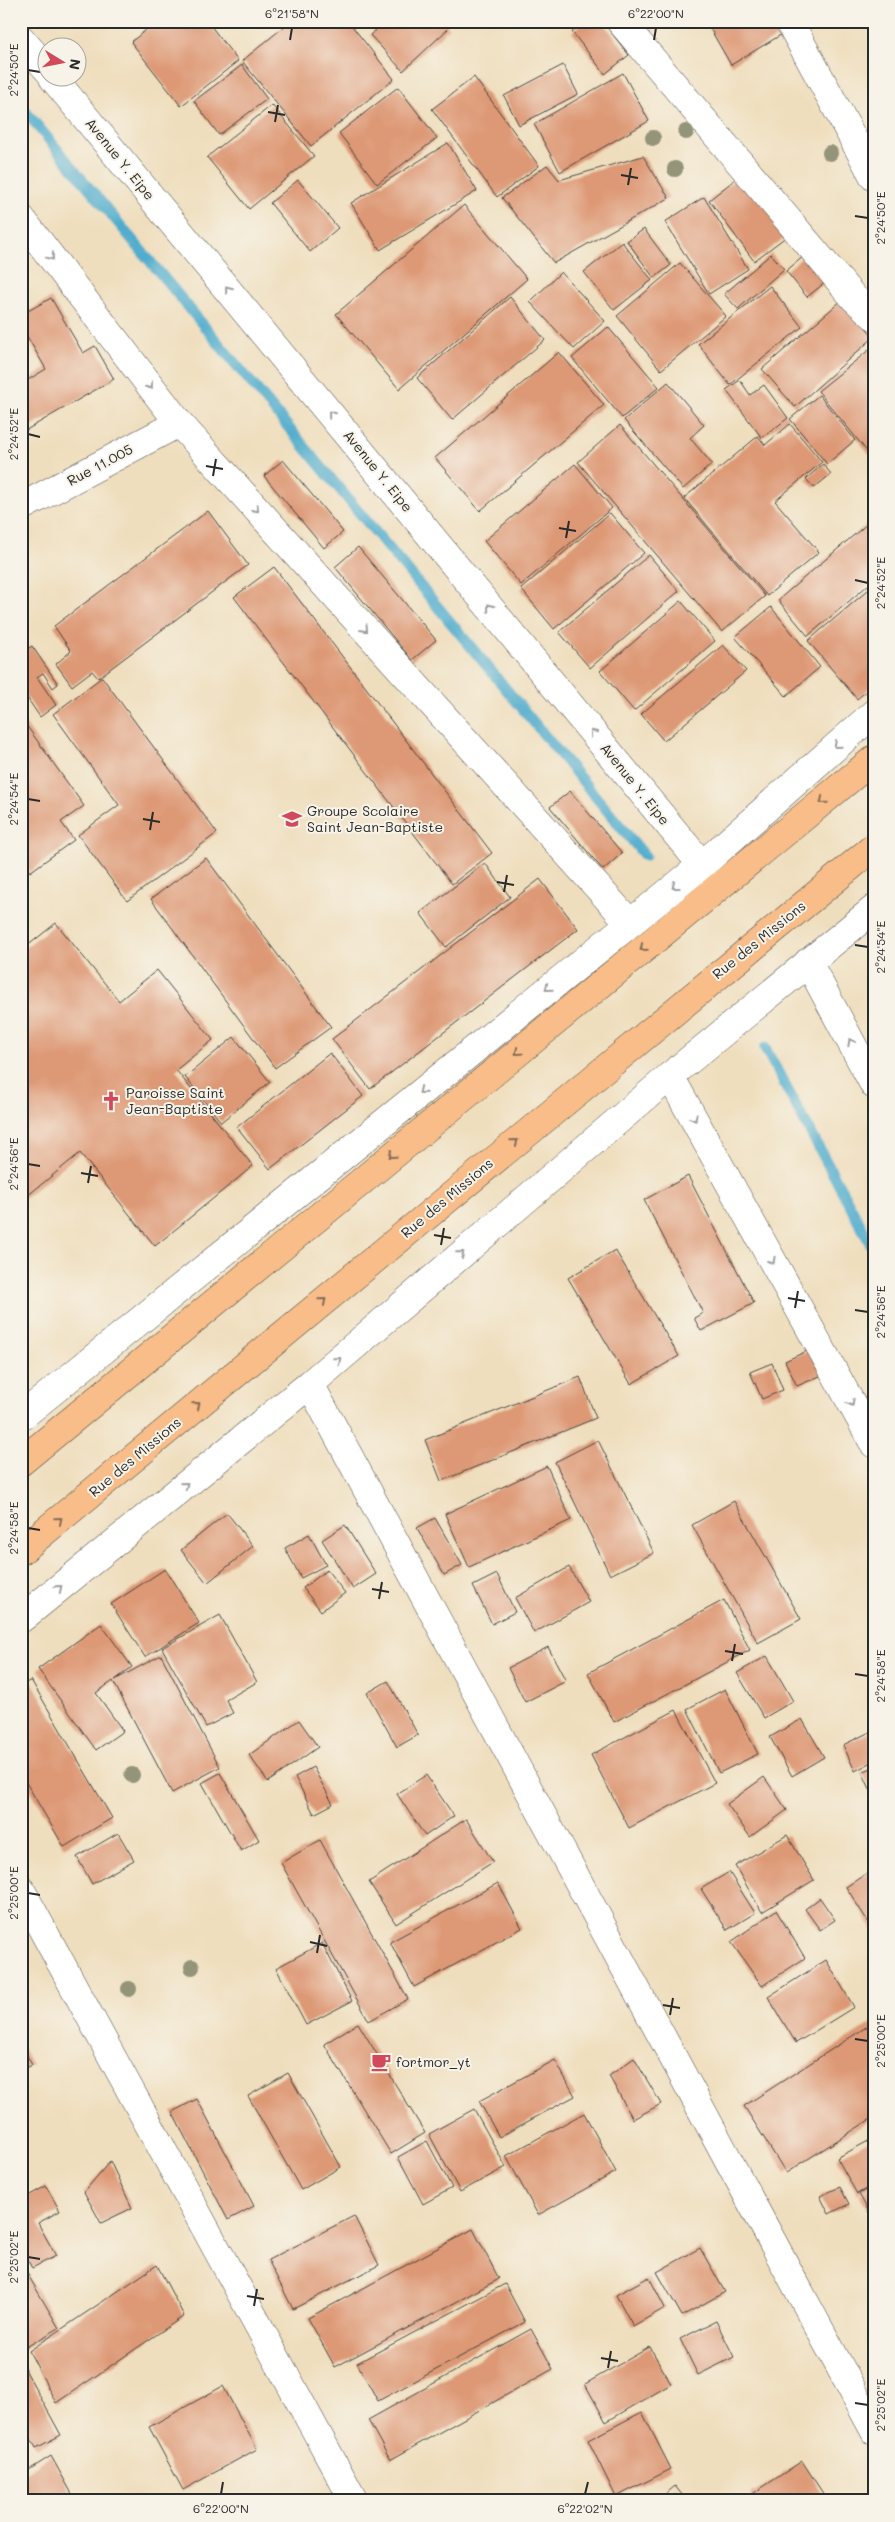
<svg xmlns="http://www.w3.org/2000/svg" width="895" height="2522" font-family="Mali,sans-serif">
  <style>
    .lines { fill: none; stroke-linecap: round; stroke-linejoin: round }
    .stream { stroke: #4eabcc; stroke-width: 11 }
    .building { fill: #dd9874 }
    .minor-casing { stroke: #484641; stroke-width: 29 }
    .highway-casing { stroke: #484641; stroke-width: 29 }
    .minor { stroke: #fff; stroke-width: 28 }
    .highway { stroke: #f8bd88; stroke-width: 28 }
    .tree { fill: #94947a }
    .oneway { stroke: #a0a0a0 }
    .oneway2 { stroke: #876d55 }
    .ticks { fill: none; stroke: #2b2b2b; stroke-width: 2 }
    .labels { text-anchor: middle; stroke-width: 4; stroke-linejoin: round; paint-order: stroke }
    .street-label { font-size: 14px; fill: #2b2b2b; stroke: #f7f3e8 }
    .poi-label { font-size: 14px; fill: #2b2b2b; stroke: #f7f3e8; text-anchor: start }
    .neatline { fill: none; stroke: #2b2b2b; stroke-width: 2 }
    .ticks-label { font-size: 12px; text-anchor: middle; fill: #2b2b2b }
  </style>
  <rect width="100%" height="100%" fill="#f7f3e8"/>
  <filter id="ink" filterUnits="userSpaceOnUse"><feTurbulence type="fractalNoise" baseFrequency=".02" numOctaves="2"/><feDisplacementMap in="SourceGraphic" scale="10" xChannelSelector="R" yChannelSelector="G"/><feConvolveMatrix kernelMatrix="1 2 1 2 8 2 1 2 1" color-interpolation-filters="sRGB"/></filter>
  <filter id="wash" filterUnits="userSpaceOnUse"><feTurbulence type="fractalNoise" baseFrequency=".0096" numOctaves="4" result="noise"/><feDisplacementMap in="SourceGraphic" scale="20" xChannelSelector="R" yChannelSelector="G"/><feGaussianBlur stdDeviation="1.12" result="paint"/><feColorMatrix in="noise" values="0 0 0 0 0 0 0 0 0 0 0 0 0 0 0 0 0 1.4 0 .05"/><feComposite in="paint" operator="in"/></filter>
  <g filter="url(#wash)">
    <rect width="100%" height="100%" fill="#efdebd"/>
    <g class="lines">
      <g class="stream">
        <polyline points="21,106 645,856"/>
        <polyline points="765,1048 874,1250"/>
      </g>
    </g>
    <g id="blocks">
      <g class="building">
        <polygon points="157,21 207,21 238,61 181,106 131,42"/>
        <polygon points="291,21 348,21 394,79 311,146 242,61"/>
        <polygon points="386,21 443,21 449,28 403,71 370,35"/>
        <polygon points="585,21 602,21 629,55 605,74 572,32"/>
        <polygon points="715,21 784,21 789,30 731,65 708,25"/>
        <polygon points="242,65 267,99 219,135 194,101"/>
        <polygon points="563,65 578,94 519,125 504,96"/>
        <polygon points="623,73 649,121 560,172 534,124"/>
        <polygon points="474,77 539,166 497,197 432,109"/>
        <polygon points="398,87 437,138 377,184 339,133"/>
        <polygon points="272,105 314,156 249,209 207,157"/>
        <polygon points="448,143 477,191 380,250 351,203"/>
        <polygon points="643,156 669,198 554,263 502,198 547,165 559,180"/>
        <polygon points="742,174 787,236 754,261 709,200"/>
        <polygon points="298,180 338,228 310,252 270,203"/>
        <polygon points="704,197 748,269 709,294 665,222"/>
        <polygon points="464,205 527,279 399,389 336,314"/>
        <polygon points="644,229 671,265 654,278 627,241"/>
        <polygon points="622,242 652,280 614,310 584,272"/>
        <polygon points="810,251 832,277 807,297 786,271"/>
        <polygon points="771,254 784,269 738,309 724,294"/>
        <polygon points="680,263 726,316 661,370 617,316"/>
        <polygon points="561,272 605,321 574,349 530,302"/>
        <polygon points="770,286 802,327 730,385 698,344"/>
        <polygon points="510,297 545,340 452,420 417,378"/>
        <polygon points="51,298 83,353 95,346 114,379 21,433 21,384 46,369 21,326 21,315"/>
        <polygon points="842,300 874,337 795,407 762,369"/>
        <polygon points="608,327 659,387 622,418 572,358"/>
        <polygon points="874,346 874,460 818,391"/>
        <polygon points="559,352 604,405 480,511 435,458"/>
        <polygon points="740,380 750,395 764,385 788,418 762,438 726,390"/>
        <polygon points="668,382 704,425 690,438 712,464 683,489 624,420"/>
        <polygon points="819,395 855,440 827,464 790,419"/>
        <polygon points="790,424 822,462 775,501 819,552 767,596 684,498 758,436 765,445"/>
        <polygon points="620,425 765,596 722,632 578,462"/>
        <polygon points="283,460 343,532 324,548 264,476"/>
        <polygon points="575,464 612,508 521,585 484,541"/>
        <polygon points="823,464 831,474 814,488 806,479"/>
        <polygon points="208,511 248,565 98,678 92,671 72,686 56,664 71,651 54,626"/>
        <polygon points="610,513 644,553 554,629 521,589"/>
        <polygon points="874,518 874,580 808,636 778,600"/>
        <polygon points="358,547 436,640 412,660 335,567"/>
        <polygon points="649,555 679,591 590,668 559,632"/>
        <polygon points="274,567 492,853 452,884 234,597"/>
        <polygon points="874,585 874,685 857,699 808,641"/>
        <polygon points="681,601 715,641 634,711 600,671"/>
        <polygon points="771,607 820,667 786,696 735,637"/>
        <polygon points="723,645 746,671 664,741 641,714"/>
        <polygon points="32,646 58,684 53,688 43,673 37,677 56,705 40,717 21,689 21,653"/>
        <polygon points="102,677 217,833 127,901 78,835 119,805 53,714"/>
        <polygon points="21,718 84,806 61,822 74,840 30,872 21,859"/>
        <polygon points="570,791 622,853 603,870 550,807"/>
        <polygon points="206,858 331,1027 275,1068 151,899"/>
        <polygon points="485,863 510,897 446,947 420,913"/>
        <polygon points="540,879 578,929 370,1089 332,1039"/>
        <polygon points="56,923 119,1001 157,970 213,1040 176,1070 253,1166 155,1246 80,1153 21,1201 21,951"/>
        <polygon points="234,1037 270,1082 221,1122 185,1077"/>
        <polygon points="330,1053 363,1096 270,1169 237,1127"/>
        <polygon points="688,1176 754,1303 701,1331 694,1318 703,1313 644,1200"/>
        <polygon points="615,1250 679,1356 631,1384 568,1278"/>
        <polygon points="818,1346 829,1372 797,1386 785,1361"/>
        <polygon points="772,1363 783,1390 762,1399 750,1372"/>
        <polygon points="580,1377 596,1418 441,1481 425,1440"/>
        <polygon points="598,1440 654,1553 610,1575 555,1462"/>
        <polygon points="547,1466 571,1520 469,1567 445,1514"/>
        <polygon points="734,1501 801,1619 758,1643 692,1525"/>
        <polygon points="227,1513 253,1546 207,1583 181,1550"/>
        <polygon points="435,1518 462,1565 444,1575 417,1528"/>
        <polygon points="345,1525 376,1574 353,1589 322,1540"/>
        <polygon points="309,1534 326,1565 301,1578 285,1548"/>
        <polygon points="569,1567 589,1602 534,1633 515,1598"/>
        <polygon points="165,1569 199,1623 145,1657 111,1604"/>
        <polygon points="327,1570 345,1593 321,1611 303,1588"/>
        <polygon points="497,1574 515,1612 492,1624 473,1586"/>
        <polygon points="724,1600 750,1650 614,1722 588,1673"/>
        <polygon points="220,1615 257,1682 226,1700 233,1713 206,1727 162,1648"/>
        <polygon points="101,1624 132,1667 115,1680 161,1655 220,1767 172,1793 113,1681 96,1693 123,1731 96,1750 38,1669"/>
        <polygon points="548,1647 566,1681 525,1702 508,1668"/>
        <polygon points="767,1656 793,1701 764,1718 737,1673"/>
        <polygon points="31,1680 112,1818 64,1847 21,1774 21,1686"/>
        <polygon points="388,1681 418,1735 397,1747 367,1693"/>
        <polygon points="725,1689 758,1754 719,1773 687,1709"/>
        <polygon points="676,1710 715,1783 629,1828 591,1755"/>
        <polygon points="802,1719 824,1757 792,1776 770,1737"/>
        <polygon points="299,1720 318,1747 268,1782 249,1755"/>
        <polygon points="874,1730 874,1761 855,1771 843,1745"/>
        <polygon points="313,1767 333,1804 314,1814 295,1777"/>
        <polygon points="874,1767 874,1797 862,1772"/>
        <polygon points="220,1773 259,1840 241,1851 202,1783"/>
        <polygon points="426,1775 454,1816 425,1836 397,1794"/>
        <polygon points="764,1777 787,1810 750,1837 727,1804"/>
        <polygon points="466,1819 493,1862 396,1924 369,1882"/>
        <polygon points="118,1833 134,1860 92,1884 77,1857"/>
        <polygon points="787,1835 814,1880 762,1912 735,1866"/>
        <polygon points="320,1840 408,1999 369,2021 281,1863"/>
        <polygon points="870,1871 874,1878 874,1931 846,1887"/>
        <polygon points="729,1872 755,1913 727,1930 701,1889"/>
        <polygon points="498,1883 522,1928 414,1987 390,1942"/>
        <polygon points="820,1898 835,1920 820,1930 805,1909"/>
        <polygon points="776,1910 805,1958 762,1986 731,1942"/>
        <polygon points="322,1943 352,2001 306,2025 276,1968"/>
        <polygon points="826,1960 854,2007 796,2043 768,1997"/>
        <polygon points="874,2022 874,2117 786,2173 744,2106"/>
        <polygon points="358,2023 425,2133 391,2154 324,2044"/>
        <polygon points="21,2044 32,2065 21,2071"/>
        <polygon points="634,2058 661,2104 633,2119 609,2076"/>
        <polygon points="555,2060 575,2096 499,2137 479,2101"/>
        <polygon points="288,2073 341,2167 301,2190 248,2096"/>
        <polygon points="197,2099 254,2206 228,2220 172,2112"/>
        <polygon points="474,2109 506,2167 460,2192 429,2134"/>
        <polygon points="584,2113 616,2172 538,2215 506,2156"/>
        <polygon points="872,2139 874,2143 874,2184 857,2194 837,2158"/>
        <polygon points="427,2141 452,2188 423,2204 398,2157"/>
        <polygon points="110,2161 132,2208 101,2223 84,2192"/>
        <polygon points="874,2185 874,2221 859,2194"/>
        <polygon points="46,2186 60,2211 38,2223 56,2256 32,2268 21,2249 21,2200"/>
        <polygon points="840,2187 849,2204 829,2214 820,2196"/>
        <polygon points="354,2216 379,2265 293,2309 268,2260"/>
        <polygon points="473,2229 499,2279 335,2367 308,2318"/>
        <polygon points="700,2248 725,2292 682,2316 657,2272"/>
        <polygon points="21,2263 59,2328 21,2350"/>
        <polygon points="157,2265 184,2316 56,2403 29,2351"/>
        <polygon points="649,2277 665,2308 633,2326 616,2295"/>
        <polygon points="505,2284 525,2322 378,2401 357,2363"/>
        <polygon points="716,2321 734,2357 698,2375 680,2339"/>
        <polygon points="531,2329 553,2369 390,2460 368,2420"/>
        <polygon points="650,2347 671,2384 606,2422 585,2384"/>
        <polygon points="21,2362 61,2435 36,2448 21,2421"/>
        <polygon points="223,2386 257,2449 183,2490 149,2427"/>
        <polygon points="642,2412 671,2469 616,2497 588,2440"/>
        <polygon points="51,2456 76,2501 21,2501 21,2475"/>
        <polygon points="802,2461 824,2495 815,2501 754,2501 751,2495"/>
        <polygon points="675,2486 687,2501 657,2501"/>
      </g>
    </g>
  </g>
  <g filter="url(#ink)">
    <use href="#blocks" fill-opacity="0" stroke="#484641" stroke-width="1"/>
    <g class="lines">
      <defs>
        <g id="minor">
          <polyline points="620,21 854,298 874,316"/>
          <polyline points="789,21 874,177"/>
          <polyline points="21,39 48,70"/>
          <polyline points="53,78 702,865"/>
          <polyline points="21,218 179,423 629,922"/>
          <polyline points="21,507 179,423"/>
          <polyline points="808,962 874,1085"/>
          <polyline points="670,1076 874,1444"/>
          <polyline points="310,1384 874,2430"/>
          <polyline points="21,1417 702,865 874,713"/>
          <polyline points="21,1619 310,1384 670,1076 874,909"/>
          <polyline points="21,1890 354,2501"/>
        </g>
        <g id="highway">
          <polyline points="21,1462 874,759"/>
          <polyline points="21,1551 874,847"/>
        </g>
      </defs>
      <use href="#minor" class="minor-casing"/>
      <use href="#highway" class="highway-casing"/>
      <use href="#minor" class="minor"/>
      <use href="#highway" class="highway"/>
    </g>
    <g class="tree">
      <circle cx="686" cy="132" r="8"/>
      <circle cx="653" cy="138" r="8"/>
      <circle cx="830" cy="153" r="8"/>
      <circle cx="675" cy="169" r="8"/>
      <circle cx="132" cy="1775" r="8"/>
      <circle cx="192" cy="1967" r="8"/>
      <circle cx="129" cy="1989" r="8"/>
    </g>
    <defs><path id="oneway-chevron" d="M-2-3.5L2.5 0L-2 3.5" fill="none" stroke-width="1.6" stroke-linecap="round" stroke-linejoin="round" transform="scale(1.25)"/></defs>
    <g class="oneway">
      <use href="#oneway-chevron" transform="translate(51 257) rotate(52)"/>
      <use href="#oneway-chevron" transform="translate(228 289) rotate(-129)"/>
      <use href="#oneway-chevron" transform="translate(150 386) rotate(52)"/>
      <use href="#oneway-chevron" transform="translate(331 414) rotate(-129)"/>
      <use href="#oneway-chevron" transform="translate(256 509) rotate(48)"/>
      <use href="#oneway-chevron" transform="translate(490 607) rotate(-129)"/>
      <use href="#oneway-chevron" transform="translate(365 629) rotate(48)"/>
      <use href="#oneway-chevron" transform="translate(593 733) rotate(-129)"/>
      <use href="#oneway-chevron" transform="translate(837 745) rotate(139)"/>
      <use href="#oneway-chevron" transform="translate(675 886) rotate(142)"/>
      <use href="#oneway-chevron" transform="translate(548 988) rotate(141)"/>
      <use href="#oneway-chevron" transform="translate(851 1042) rotate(-118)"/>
      <use href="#oneway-chevron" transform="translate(422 1091) rotate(141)"/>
      <use href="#oneway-chevron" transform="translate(694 1118) rotate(61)"/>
      <use href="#oneway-chevron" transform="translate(461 1254) rotate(-41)"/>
      <use href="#oneway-chevron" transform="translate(772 1261) rotate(61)"/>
      <use href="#oneway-chevron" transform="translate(338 1360) rotate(-41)"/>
      <use href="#oneway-chevron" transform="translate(851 1403) rotate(61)"/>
      <use href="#oneway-chevron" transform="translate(185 1485) rotate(-39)"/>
      <use href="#oneway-chevron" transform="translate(59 1588) rotate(-39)"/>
    </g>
    <g class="oneway2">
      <use href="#oneway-chevron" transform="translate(823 801) rotate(141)"/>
      <use href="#oneway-chevron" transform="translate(643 948) rotate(140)"/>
      <use href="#oneway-chevron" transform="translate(518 1052) rotate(140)"/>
      <use href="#oneway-chevron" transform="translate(515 1142) rotate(-40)"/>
      <use href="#oneway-chevron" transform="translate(392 1155) rotate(140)"/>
      <use href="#oneway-chevron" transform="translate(323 1301) rotate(-40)"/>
      <use href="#oneway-chevron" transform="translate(197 1405) rotate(-40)"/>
      <use href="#oneway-chevron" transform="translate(59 1520) rotate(-40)"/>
    </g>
  </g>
  <path class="ticks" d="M290 40 292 28M654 40 656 28M28 70 40 72M268 112 285 115M275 122 278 105M621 175 638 178M628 185 631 168M855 216 868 218M28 434 40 437M206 466 223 469M213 476 216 459M559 528 576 531M566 538 569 521M855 580 868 583M28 799 40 801M143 819 160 822M150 830 153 812M497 882 514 885M504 892 507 875M855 945 868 947M28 1164 40 1166M81 1173 98 1176M88 1183 91 1166M434 1235 451 1238M441 1245 444 1228M788 1298 805 1301M795 1308 798 1291M855 1310 868 1312M28 1528 40 1530M372 1589 389 1592M379 1599 382 1582M725 1651 743 1654M732 1661 735 1644M855 1674 868 1676M28 1893 40 1895M310 1942 327 1946M317 1953 320 1935M663 2005 680 2008M670 2015 673 1998M855 2039 868 2041M28 2257 40 2259M247 2296 264 2299M254 2306 257 2289M601 2358 618 2361M608 2368 611 2351M855 2403 868 2405M221 2494 223 2482M585 2494 588 2482"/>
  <defs>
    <symbol id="school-bare" viewBox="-9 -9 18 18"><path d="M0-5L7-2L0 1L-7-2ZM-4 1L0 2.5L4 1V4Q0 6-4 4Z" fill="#d1495b" stroke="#f7f3e8" stroke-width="2.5" paint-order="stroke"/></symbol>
    <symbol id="church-bare" viewBox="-9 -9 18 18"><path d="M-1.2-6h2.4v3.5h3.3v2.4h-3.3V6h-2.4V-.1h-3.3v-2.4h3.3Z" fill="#d1495b" stroke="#f7f3e8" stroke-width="2.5" paint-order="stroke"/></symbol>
    <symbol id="cafe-bare" viewBox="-9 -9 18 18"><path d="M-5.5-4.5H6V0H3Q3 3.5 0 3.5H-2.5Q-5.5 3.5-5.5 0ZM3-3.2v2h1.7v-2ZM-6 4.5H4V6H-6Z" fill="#d1495b" stroke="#f7f3e8" stroke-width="2.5" paint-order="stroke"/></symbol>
  </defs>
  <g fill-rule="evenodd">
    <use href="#school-bare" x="278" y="805" width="28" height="28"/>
    <use href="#church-bare" x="97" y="1087" width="28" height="28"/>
    <use href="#cafe-bare" x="367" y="2048" width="28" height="28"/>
  </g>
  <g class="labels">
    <g class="street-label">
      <text transform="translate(120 159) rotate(51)" y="5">Avenue Y. Eipe</text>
      <text transform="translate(100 465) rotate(-28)" y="5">Rue 11.005</text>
      <text transform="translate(378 471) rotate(51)" y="5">Avenue Y. Eipe</text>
      <text transform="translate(635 784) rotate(51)" y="5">Avenue Y. Eipe</text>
      <text transform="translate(759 940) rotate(-39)" y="5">Rue des Missions</text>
      <text transform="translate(447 1198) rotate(-40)" y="5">Rue des Missions</text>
      <text transform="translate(135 1457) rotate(-40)" y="5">Rue des Missions</text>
    </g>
    <g class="poi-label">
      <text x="307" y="816">Groupe Scolaire<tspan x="307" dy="16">Saint Jean-Baptiste</tspan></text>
      <text x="126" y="1098">Paroisse Saint<tspan x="126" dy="16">Jean-Baptiste</tspan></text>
      <text x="396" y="2067">fortmor_yt</text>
    </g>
  </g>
  <rect width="895" height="2522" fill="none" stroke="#f7f3e8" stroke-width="55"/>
  <g transform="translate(62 62) rotate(100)"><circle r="24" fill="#f7f3e8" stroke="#a5a39c"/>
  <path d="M0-4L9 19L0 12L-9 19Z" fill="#d1495b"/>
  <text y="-8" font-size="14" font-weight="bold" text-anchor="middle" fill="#2b2b2b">N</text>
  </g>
  <rect x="28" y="28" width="840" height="2466" class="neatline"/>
  <g class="ticks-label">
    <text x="292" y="18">6°21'58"N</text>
    <text x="656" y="18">6°22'00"N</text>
    <text transform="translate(14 70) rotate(-90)" y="4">2°24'50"E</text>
    <text transform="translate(881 218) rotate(-90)" y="4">2°24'50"E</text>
    <text transform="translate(14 434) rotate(-90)" y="4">2°24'52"E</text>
    <text transform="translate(881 583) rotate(-90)" y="4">2°24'52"E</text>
    <text transform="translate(14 799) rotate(-90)" y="4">2°24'54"E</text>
    <text transform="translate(881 947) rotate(-90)" y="4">2°24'54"E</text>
    <text transform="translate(14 1164) rotate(-90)" y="4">2°24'56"E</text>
    <text transform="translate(881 1312) rotate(-90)" y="4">2°24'56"E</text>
    <text transform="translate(14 1528) rotate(-90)" y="4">2°24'58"E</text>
    <text transform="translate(881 1676) rotate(-90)" y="4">2°24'58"E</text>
    <text transform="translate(14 1893) rotate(-90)" y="4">2°25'00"E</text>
    <text transform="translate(881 2041) rotate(-90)" y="4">2°25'00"E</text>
    <text transform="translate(14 2257) rotate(-90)" y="4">2°25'02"E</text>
    <text transform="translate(881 2405) rotate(-90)" y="4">2°25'02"E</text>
    <text x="221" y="2513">6°22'00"N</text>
    <text x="585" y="2513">6°22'02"N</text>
  </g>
</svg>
